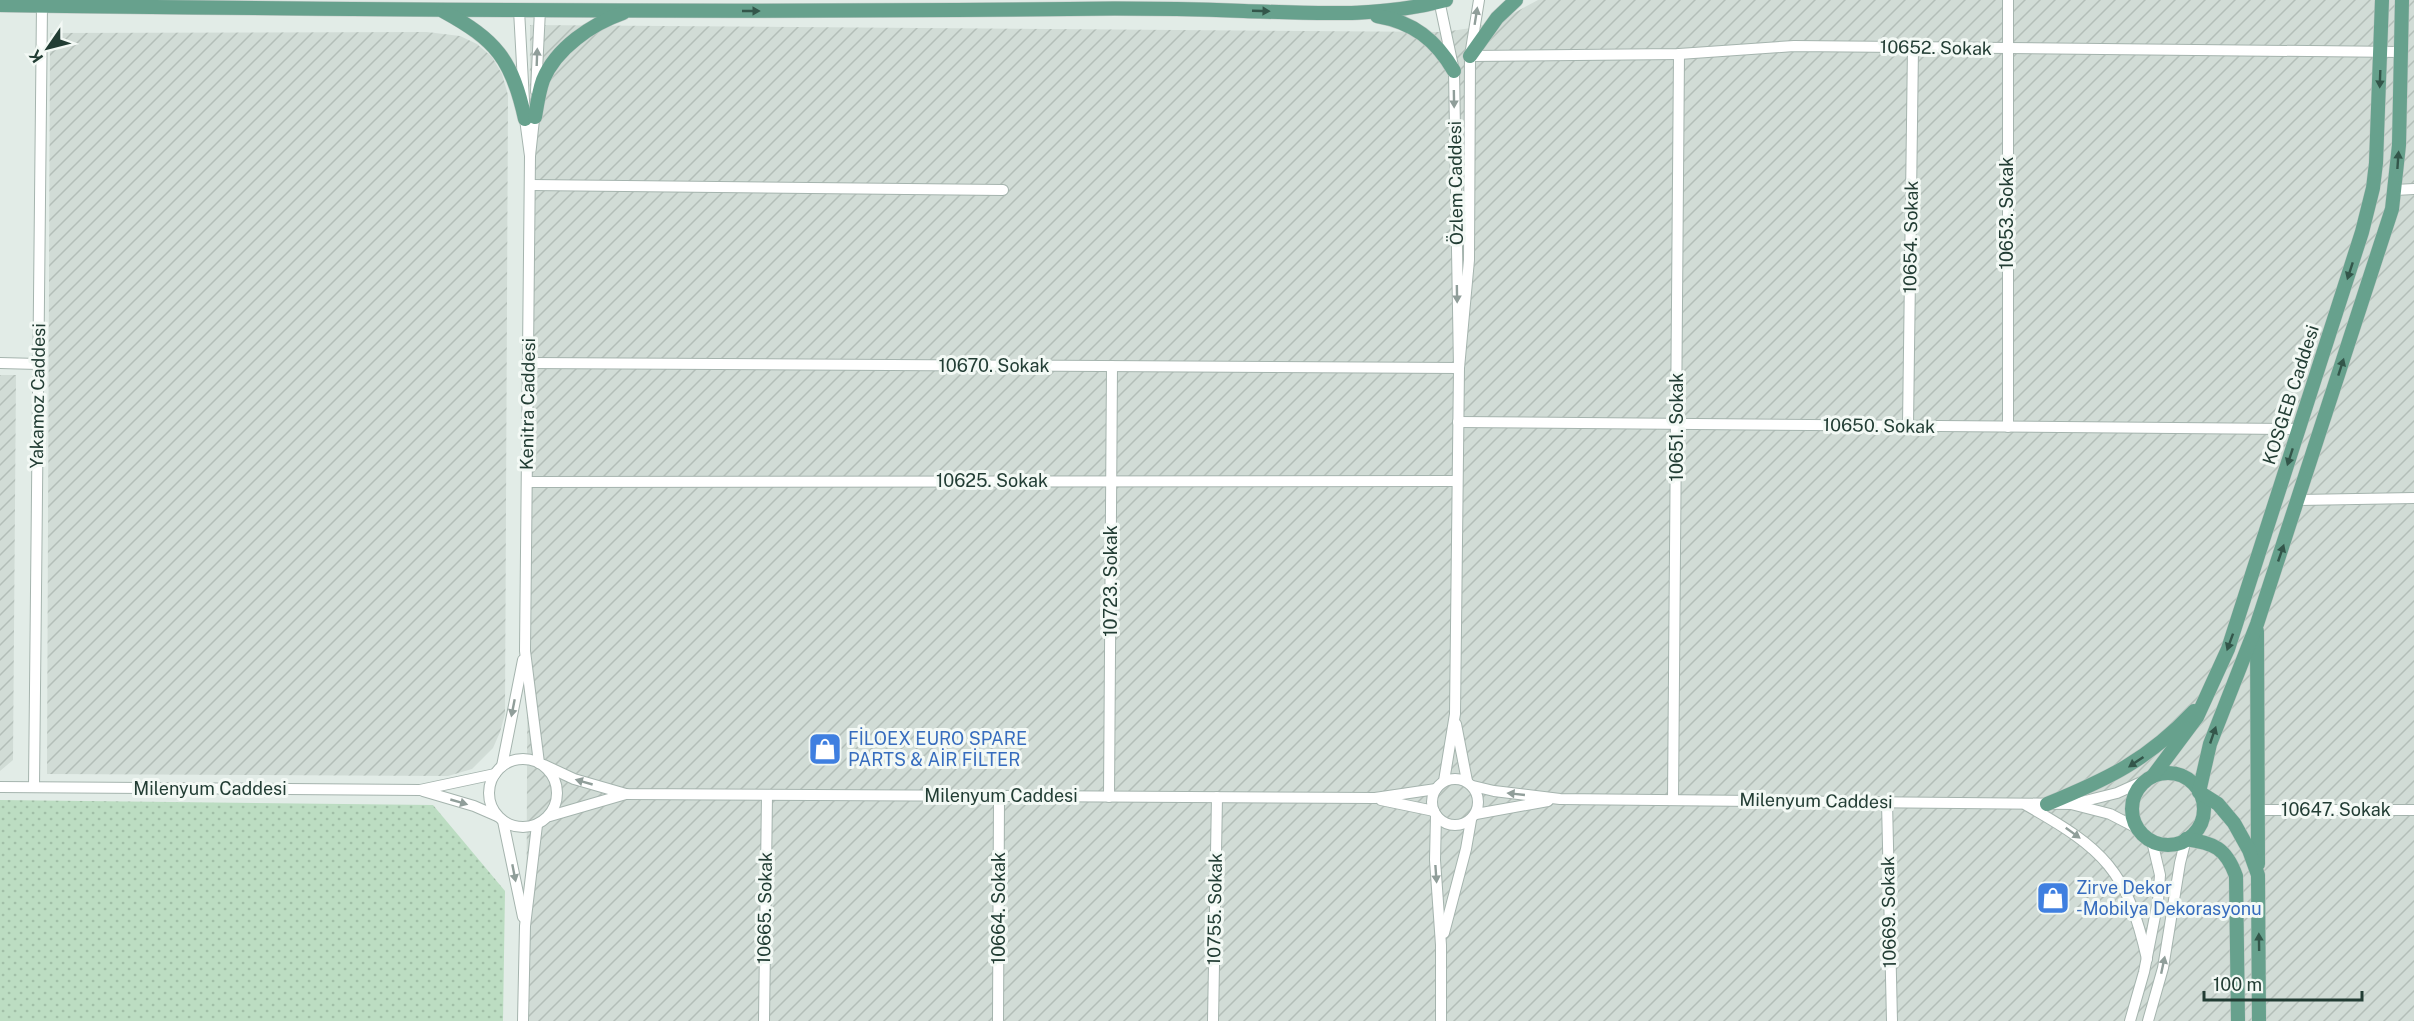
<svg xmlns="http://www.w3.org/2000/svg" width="2414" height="1021" font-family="'Public Sans',sans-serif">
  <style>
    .industrial { fill: url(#industrial-furrows) }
    .grass { fill: url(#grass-dots) }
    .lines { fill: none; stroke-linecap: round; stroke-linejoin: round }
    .minor-casing { stroke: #a5b4ae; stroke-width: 12 }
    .major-casing { stroke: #c1c9c6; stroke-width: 15 }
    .minor { stroke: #fff; stroke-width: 10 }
    .major { stroke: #67a18d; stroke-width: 14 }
    .oneway { fill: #33564a }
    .oneway2 { fill: #909e9a }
    .labels { text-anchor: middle; stroke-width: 6; stroke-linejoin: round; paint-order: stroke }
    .street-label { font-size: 18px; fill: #223d34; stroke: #f3f9f5 }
    .shop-label { font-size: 18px; fill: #366cbe; stroke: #f3f9f5; text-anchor: start }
  </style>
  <defs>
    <pattern id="industrial-furrows" width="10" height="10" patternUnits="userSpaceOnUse" patternTransform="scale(1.5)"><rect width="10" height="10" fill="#d1dcd6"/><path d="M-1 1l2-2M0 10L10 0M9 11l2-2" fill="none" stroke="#b3beb8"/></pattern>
    <pattern id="grass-dots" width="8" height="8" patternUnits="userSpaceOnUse" patternTransform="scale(1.5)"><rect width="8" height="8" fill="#bcddc2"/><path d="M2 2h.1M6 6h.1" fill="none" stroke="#a1bfa7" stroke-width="1.8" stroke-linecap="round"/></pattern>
  </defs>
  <rect width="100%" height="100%" fill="#e2ece7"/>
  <g class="industrial">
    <polygon points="1538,0 2414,0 2414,1021 526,1021 530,25 1444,32 1471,28 1501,20"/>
    <polygon points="427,32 460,36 477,44 492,57 502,74 508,95 505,714 500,732 493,748 472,769 448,776 47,774 50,33"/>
    <polygon points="0,375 16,375 13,760 0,771"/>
  </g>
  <polygon class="grass" points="0,800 433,805 505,891 503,1021 0,1021"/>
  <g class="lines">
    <defs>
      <g id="minor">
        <polyline points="1439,0 1454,71 1459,368 1469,260 1470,56 1479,0"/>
        <polyline points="519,10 525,119 530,156 535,110"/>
        <polyline points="1470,56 1679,54 1794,46 2401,52"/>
        <polyline points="536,91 540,10"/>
        <polyline points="530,156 525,651 539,763"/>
        <polyline points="531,185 1003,190"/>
        <polyline points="2395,190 2414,189"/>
        <polyline points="0,363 38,364"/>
        <polyline points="528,363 1459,368 1455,714 1444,781"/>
        <polyline points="1458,422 2299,429"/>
        <polyline points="1908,426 1913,47"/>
        <polyline points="2008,427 2008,0"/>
        <polyline points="527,482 1457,481"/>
        <polyline points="2299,500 2414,498"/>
        <polyline points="1456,724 1467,781"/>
        <circle cx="523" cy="793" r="34"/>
        <polyline points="544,765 574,779 626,794 1375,798 1436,789"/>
        <polyline points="502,766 523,660"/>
        <circle cx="1455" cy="802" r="23"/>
        <polyline points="1473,786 1494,791 1560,799 2071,804 2110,814 2139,829"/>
        <polyline points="0,787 420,790 495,774"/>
        <polyline points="34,787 42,5"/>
        <polyline points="423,791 474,806 497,816"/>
        <polyline points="1109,797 1112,366"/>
        <polyline points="1381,800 1434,811"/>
        <polyline points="1673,800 1679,54"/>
        <polyline points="1887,802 1892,1021"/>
        <polyline points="2077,803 2117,793 2146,780"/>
        <path d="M2026 805C2104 849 2127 870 2147 959"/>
        <polyline points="2258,810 2414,810"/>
        <polyline points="1476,814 1548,801"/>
        <polyline points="1436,815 1435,860 1441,945 1441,1021"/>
        <polyline points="550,816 626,794"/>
        <polyline points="503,821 523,917"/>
        <polyline points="1444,933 1466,849 1471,820"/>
        <polyline points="523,1021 525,926 537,825"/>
        <polyline points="764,1021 767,795"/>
        <polyline points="998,1021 999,796"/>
        <polyline points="1213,1021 1217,797"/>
        <polyline points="2130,1021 2144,972 2158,901 2160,875 2152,841"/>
        <polyline points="2148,1021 2163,968 2180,863 2186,839"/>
      </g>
      <g id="major">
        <path d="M0 5C356 10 713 13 1069 9 1127 8 1185 9 1244 11 1312 13 1380 18 1446 0"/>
        <path d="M443 11C496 40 512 59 525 119"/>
        <path d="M1377 16C1413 22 1436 40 1454 71"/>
        <polyline points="1470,56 1497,18 1516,0"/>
        <path d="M535 117C537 105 539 91 543 80 556 48 592 24 623 13"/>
        <polyline points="2257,631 2258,864"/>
        <circle cx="2168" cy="809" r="36"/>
        <polyline points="2153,776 2197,717 2228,649 2362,232 2373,188 2376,163 2382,0"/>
        <path d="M2047 804C2108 779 2148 760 2194 711"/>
        <path d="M2186 839C2214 843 2226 848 2236 876L2238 1021"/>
        <polyline points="2259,1021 2258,875 2249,850 2234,823 2218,804 2199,792 2210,744 2257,624 2392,209 2399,145 2402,0"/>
      </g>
    </defs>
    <use href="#minor" class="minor-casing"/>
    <use href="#major" class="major-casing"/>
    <use href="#minor" class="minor"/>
    <use href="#major" class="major"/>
  </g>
  <defs><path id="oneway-solid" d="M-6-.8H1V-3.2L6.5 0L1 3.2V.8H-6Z" transform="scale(1.5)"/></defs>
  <g class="oneway">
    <use href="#oneway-solid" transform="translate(751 11)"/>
    <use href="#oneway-solid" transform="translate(1261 11) rotate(2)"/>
    <use href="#oneway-solid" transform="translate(2380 79) rotate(92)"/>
    <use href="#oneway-solid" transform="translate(2398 160) rotate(-86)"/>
    <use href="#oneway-solid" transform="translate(2350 271) rotate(108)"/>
    <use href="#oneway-solid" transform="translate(2341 367) rotate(-72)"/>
    <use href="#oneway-solid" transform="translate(2290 457) rotate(108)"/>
    <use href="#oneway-solid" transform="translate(2281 553) rotate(-71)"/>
    <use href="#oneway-solid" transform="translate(2230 642) rotate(110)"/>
    <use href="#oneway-solid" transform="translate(2213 735) rotate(-71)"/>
    <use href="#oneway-solid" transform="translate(2136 762) rotate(146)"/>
    <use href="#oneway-solid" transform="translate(2259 942) rotate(-91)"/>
  </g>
  <g class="oneway2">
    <use href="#oneway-solid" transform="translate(1476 16) rotate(-81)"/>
    <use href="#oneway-solid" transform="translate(537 57) rotate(-88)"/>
    <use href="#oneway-solid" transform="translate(1454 99) rotate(89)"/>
    <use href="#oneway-solid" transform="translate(1457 294) rotate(89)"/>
    <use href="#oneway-solid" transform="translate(513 708) rotate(101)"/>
    <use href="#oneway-solid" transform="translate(584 782) rotate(-164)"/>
    <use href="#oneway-solid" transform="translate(1516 794) rotate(-174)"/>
    <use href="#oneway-solid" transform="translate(459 802) rotate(16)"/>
    <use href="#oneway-solid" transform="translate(2073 833) rotate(36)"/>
    <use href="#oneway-solid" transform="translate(514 873) rotate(79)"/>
    <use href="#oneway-solid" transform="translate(1436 874) rotate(86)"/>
    <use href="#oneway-solid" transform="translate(2163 965) rotate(-78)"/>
  </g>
  <defs>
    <symbol id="shop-square" viewBox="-11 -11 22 22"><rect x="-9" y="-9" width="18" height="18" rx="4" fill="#3f7fe0" stroke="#f3f9f5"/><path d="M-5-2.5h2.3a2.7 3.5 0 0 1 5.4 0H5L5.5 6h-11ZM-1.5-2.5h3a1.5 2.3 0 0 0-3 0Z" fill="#fff"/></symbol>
  </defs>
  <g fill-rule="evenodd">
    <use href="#shop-square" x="806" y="730" width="38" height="38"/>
    <use href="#shop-square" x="2034" y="879" width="38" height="38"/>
  </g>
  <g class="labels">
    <g class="street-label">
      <text transform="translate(1936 48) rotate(1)" y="6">10652. Sokak</text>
      <text transform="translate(1456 183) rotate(-91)" y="6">Özlem Caddesi</text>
      <text transform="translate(2007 213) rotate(-90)" y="6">10653. Sokak</text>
      <text transform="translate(1911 237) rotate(-89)" y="6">10654. Sokak</text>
      <text x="994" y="372">10670. Sokak</text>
      <text transform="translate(2291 395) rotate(-72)" y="6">KOSGEB Caddesi</text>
      <text transform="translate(38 396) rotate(-89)" y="6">Yakamoz Caddesi</text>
      <text transform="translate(528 404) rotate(-89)" y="6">Kenitra Caddesi</text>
      <text transform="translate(1879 426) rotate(1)" y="6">10650. Sokak</text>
      <text transform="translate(1677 427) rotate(-90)" y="6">10651. Sokak</text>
      <text x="992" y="487">10625. Sokak</text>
      <text transform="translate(1111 581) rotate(-90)" y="6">10723. Sokak</text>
      <text x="210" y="795">Milenyum Caddesi</text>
      <text x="1001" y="802">Milenyum Caddesi</text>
      <text transform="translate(1816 801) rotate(1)" y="6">Milenyum Caddesi</text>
      <text x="2336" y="816">10647. Sokak</text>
      <text transform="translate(765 908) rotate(-89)" y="6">10665. Sokak</text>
      <text transform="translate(999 908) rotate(-90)" y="6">10664. Sokak</text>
      <text transform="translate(1215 909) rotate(-89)" y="6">10755. Sokak</text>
      <text transform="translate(1889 912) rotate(-91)" y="6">10669. Sokak</text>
    </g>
    <g class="shop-label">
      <text x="848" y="745">FİLOEX EURO SPARE<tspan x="848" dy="21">PARTS &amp; AİR FİLTER</tspan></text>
      <text x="2076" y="894">Zirve Dekor<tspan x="2076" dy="21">-Mobilya Dekorasyonu</tspan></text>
    </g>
  </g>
  <g transform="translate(48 48) rotate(235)" stroke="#f3f9f5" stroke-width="4.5" paint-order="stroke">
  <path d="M0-4.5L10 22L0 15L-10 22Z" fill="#223d34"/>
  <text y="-9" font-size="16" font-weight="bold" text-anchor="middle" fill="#223d34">K</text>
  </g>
  <path d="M2204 991v9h158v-9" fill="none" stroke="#223d34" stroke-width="3"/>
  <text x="2213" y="991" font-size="18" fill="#223d34" stroke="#f3f9f5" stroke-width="4.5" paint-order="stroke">100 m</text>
</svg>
